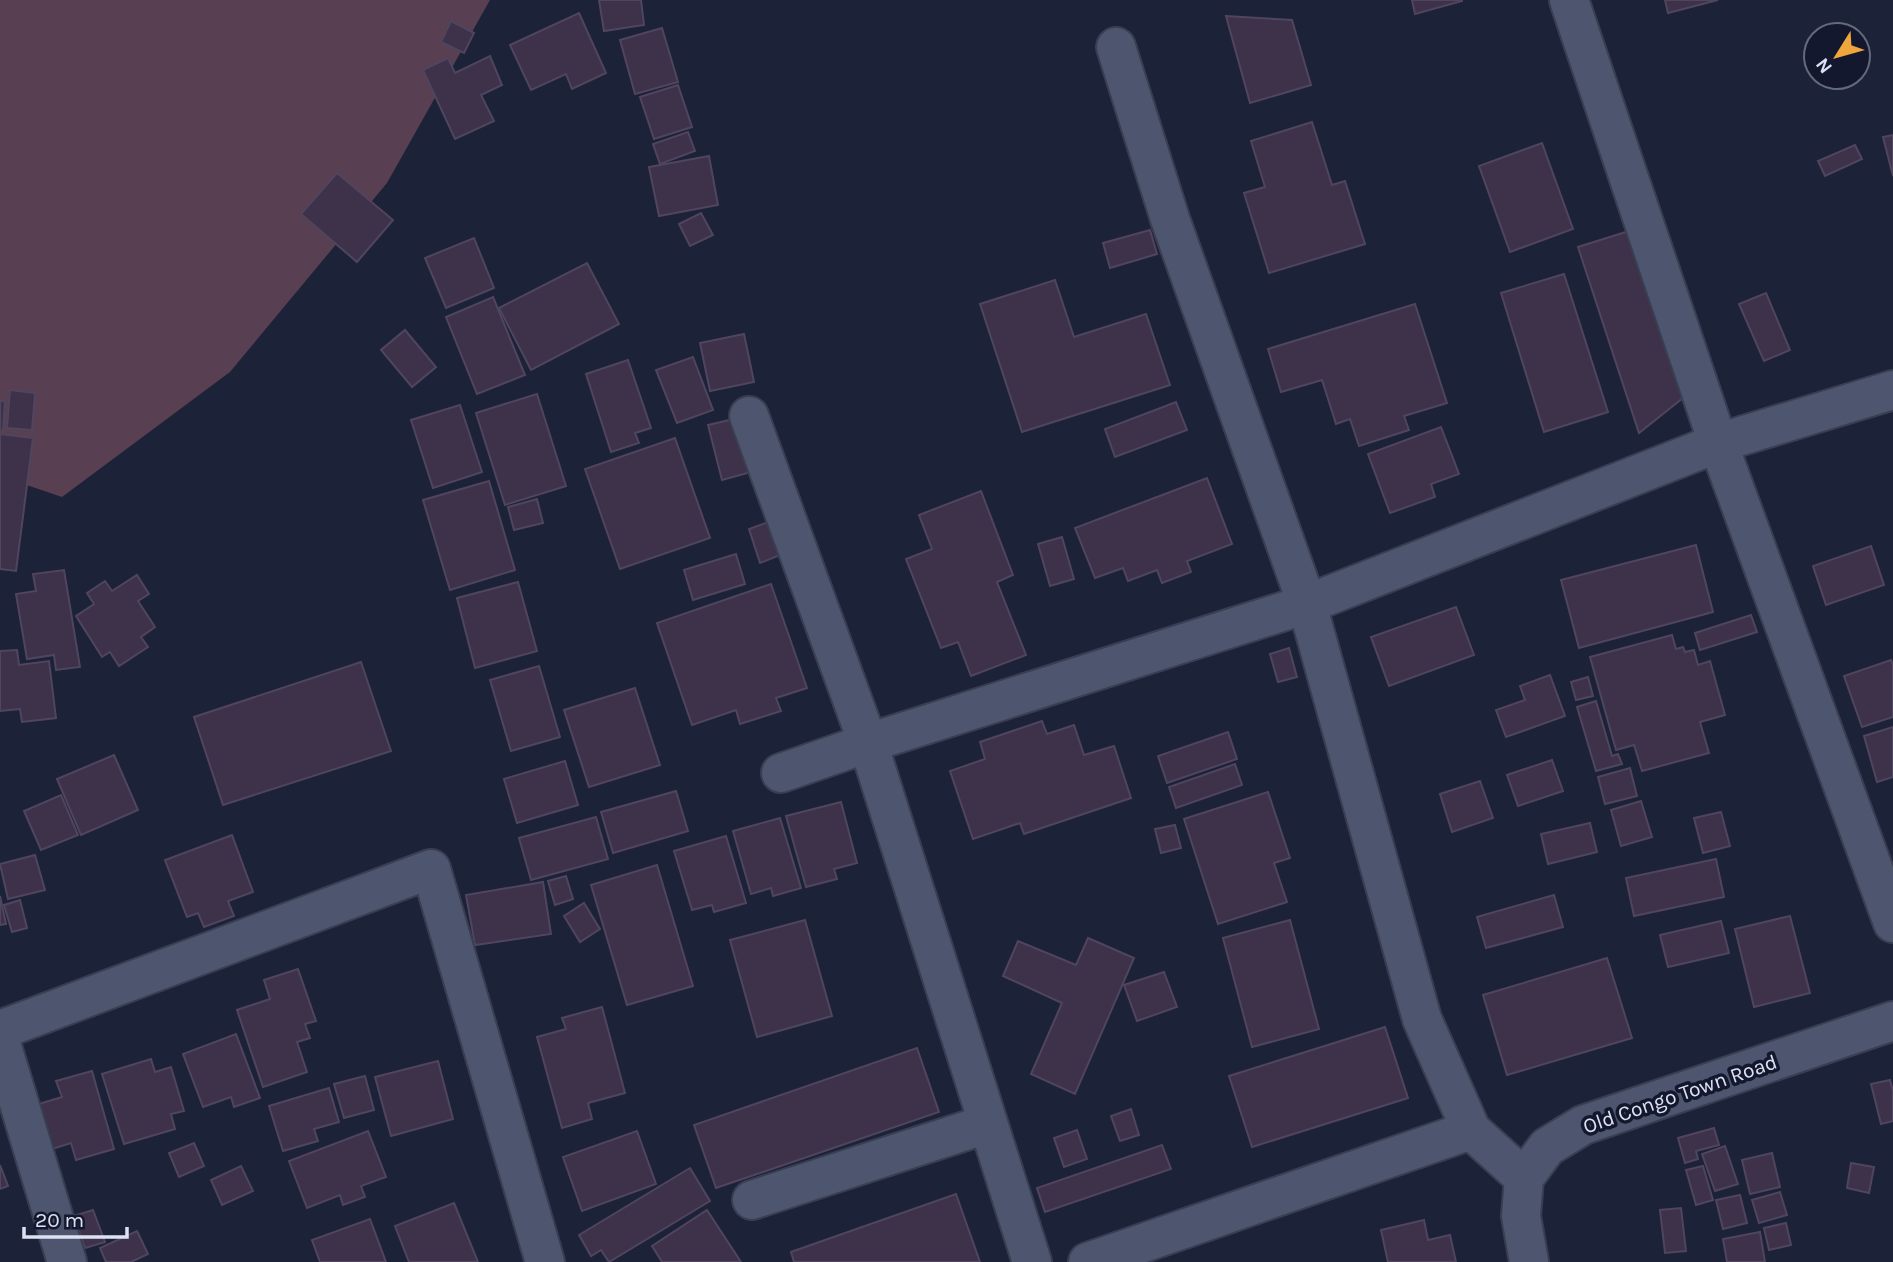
<svg xmlns="http://www.w3.org/2000/svg" width="1893" height="1262" font-family="Karla,sans-serif">
  <style>
    .green { fill: #593f52 }
    .building { fill: #3d324a; stroke: #50455e; stroke-width: 2 }
    .lines { fill: none; stroke-linecap: round; stroke-linejoin: round }
    .minor-casing { stroke: #3a3e52; stroke-width: 42 }
    .minor { stroke: #4d556f; stroke-width: 38 }
    .labels { text-anchor: middle; stroke-width: 7; stroke-linejoin: round; paint-order: stroke }
    .street-label { font-size: 21px; fill: #dde2f2; stroke: #13182e }
  </style>
  <rect width="100%" height="100%" fill="#1c2238"/>
  <polygon class="green" points="0,0 490,0 387,183 230,372 62,497 0,476"/>
  <g class="building">
    <polygon points="599,0 641,0 644,25 604,31"/>
    <polygon points="1412,0 1462,0 1462,1 1415,14"/>
    <polygon points="1665,0 1718,0 1668,13"/>
    <polygon points="579,13 606,73 572,89 566,74 531,90 510,45"/>
    <polygon points="1226,16 1292,20 1311,85 1250,103"/>
    <polygon points="451,21 474,33 464,53 441,42"/>
    <polygon points="662,28 678,82 635,94 620,40"/>
    <polygon points="490,56 502,85 481,95 494,121 455,139 423,70 448,58 455,73"/>
    <polygon points="678,85 692,127 654,139 640,97"/>
    <polygon points="1312,122 1332,185 1345,181 1365,244 1269,273 1244,193 1265,187 1251,141"/>
    <polygon points="688,132 695,151 660,164 653,144"/>
    <polygon points="1893,135 1893,176 1883,137"/>
    <polygon points="1542,143 1573,229 1510,252 1479,166"/>
    <polygon points="1855,145 1862,159 1825,176 1818,161"/>
    <polygon points="709,156 718,205 659,216 649,167"/>
    <polygon points="337,173 393,220 357,262 301,214"/>
    <polygon points="701,213 713,235 690,246 679,224"/>
    <polygon points="1150,230 1157,254 1110,268 1103,243"/>
    <polygon points="1632,230 1688,394 1639,433 1578,247"/>
    <polygon points="474,238 494,288 446,308 425,258"/>
    <polygon points="587,263 619,324 531,370 499,308"/>
    <polygon points="1564,274 1608,412 1544,432 1501,293"/>
    <polygon points="1055,280 1074,337 1146,314 1170,385 1022,432 980,304"/>
    <polygon points="1766,293 1790,350 1764,361 1739,304"/>
    <polygon points="493,297 525,375 477,394 446,317"/>
    <polygon points="1415,304 1447,403 1404,416 1409,430 1359,446 1350,419 1336,424 1322,380 1281,392 1268,349"/>
    <polygon points="405,330 436,367 412,387 381,350"/>
    <polygon points="744,334 754,382 710,391 700,343"/>
    <polygon points="693,357 713,410 677,423 656,370"/>
    <polygon points="628,360 651,428 635,433 639,443 611,452 586,374"/>
    <polygon points="10,390 35,393 32,430 7,428"/>
    <polygon points="537,394 566,486 505,505 476,413"/>
    <polygon points="0,401 5,401 3,431 0,430"/>
    <polygon points="1176,402 1187,430 1115,457 1105,429"/>
    <polygon points="460,405 482,472 433,488 411,420"/>
    <polygon points="738,418 751,472 722,480 708,425"/>
    <polygon points="1441,427 1459,474 1431,484 1435,497 1390,513 1368,454"/>
    <polygon points="0,434 33,438 16,571 0,569"/>
    <polygon points="675,438 710,538 620,569 585,469"/>
    <polygon points="1207,478 1232,544 1187,561 1191,572 1162,583 1157,570 1128,581 1123,568 1095,578 1075,528"/>
    <polygon points="489,481 515,570 450,590 423,500"/>
    <polygon points="981,491 1013,575 997,582 1026,655 971,676 958,642 941,648 906,559 932,549 919,515"/>
    <polygon points="537,499 543,523 514,530 508,507"/>
    <polygon points="771,521 783,554 760,563 749,529"/>
    <polygon points="1062,537 1074,579 1050,586 1038,544"/>
    <polygon points="1696,545 1713,612 1579,648 1561,580"/>
    <polygon points="1871,546 1884,585 1826,605 1813,566"/>
    <polygon points="736,554 745,584 693,600 684,570"/>
    <polygon points="64,570 80,667 56,670 54,655 27,659 16,594 36,591 33,574"/>
    <polygon points="137,575 149,594 138,601 155,627 141,637 148,647 119,666 110,652 102,657 76,616 94,604 87,593 105,581 112,591"/>
    <polygon points="518,582 537,651 475,668 457,598"/>
    <polygon points="771,584 807,688 776,698 781,711 740,724 736,710 692,725 657,623"/>
    <polygon points="1456,607 1474,655 1389,686 1371,637"/>
    <polygon points="1751,615 1757,632 1700,650 1695,633"/>
    <polygon points="1672,635 1676,649 1683,647 1685,652 1694,650 1698,665 1710,661 1725,715 1700,722 1709,753 1642,771 1634,745 1616,750 1590,657"/>
    <polygon points="1289,648 1297,677 1278,682 1270,654"/>
    <polygon points="17,650 19,665 49,661 56,718 22,722 20,709 0,711 0,651"/>
    <polygon points="1891,660 1893,665 1893,717 1862,727 1844,676"/>
    <polygon points="361,662 391,751 223,805 194,717"/>
    <polygon points="539,666 560,737 511,751 490,680"/>
    <polygon points="1550,675 1565,716 1506,737 1496,710 1525,700 1520,686"/>
    <polygon points="1588,677 1593,696 1576,700 1571,682"/>
    <polygon points="635,688 660,765 589,787 564,710"/>
    <polygon points="1596,701 1612,756 1618,754 1622,764 1596,771 1577,707"/>
    <polygon points="1042,721 1047,734 1074,725 1084,755 1114,746 1131,798 1024,834 1020,823 973,839 950,771 985,759 980,742"/>
    <polygon points="1893,727 1893,777 1877,782 1864,736"/>
    <polygon points="1228,732 1237,759 1167,783 1158,756"/>
    <polygon points="114,755 138,810 81,835 57,779"/>
    <polygon points="1552,760 1563,791 1518,806 1507,775"/>
    <polygon points="565,761 578,805 517,823 504,779"/>
    <polygon points="1235,764 1242,785 1176,808 1169,787"/>
    <polygon points="1630,768 1637,796 1605,804 1598,777"/>
    <polygon points="1480,781 1493,818 1452,832 1440,794"/>
    <polygon points="676,791 688,831 613,853 601,812"/>
    <polygon points="1268,792 1290,858 1274,863 1287,902 1218,924 1184,819"/>
    <polygon points="61,795 78,835 41,850 24,811"/>
    <polygon points="1641,801 1652,837 1621,846 1611,810"/>
    <polygon points="841,802 857,863 834,869 837,879 806,887 786,816"/>
    <polygon points="1721,812 1730,846 1703,853 1694,818"/>
    <polygon points="596,817 608,859 531,880 519,838"/>
    <polygon points="780,818 801,888 773,896 771,888 751,894 733,831"/>
    <polygon points="1590,823 1597,852 1548,864 1541,834"/>
    <polygon points="1175,825 1181,848 1161,853 1155,829"/>
    <polygon points="232,835 253,892 228,901 234,916 204,927 198,913 187,917 165,860"/>
    <polygon points="726,836 746,903 714,912 712,905 692,910 674,851"/>
    <polygon points="35,855 45,890 8,899 0,864"/>
    <polygon points="1716,859 1724,897 1634,916 1626,878"/>
    <polygon points="657,865 693,986 627,1005 591,885"/>
    <polygon points="566,876 573,899 555,905 548,881"/>
    <polygon points="543,882 551,934 475,945 466,895"/>
    <polygon points="1554,895 1563,927 1486,948 1477,917"/>
    <polygon points="0,896 6,924 0,925"/>
    <polygon points="20,900 27,928 12,932 4,905"/>
    <polygon points="584,903 600,929 580,942 564,916"/>
    <polygon points="1790,916 1810,993 1754,1007 1735,929"/>
    <polygon points="805,920 832,1016 757,1037 730,940"/>
    <polygon points="1290,920 1319,1029 1252,1047 1223,938"/>
    <polygon points="1721,921 1729,953 1668,967 1660,935"/>
    <polygon points="1088,938 1134,958 1075,1094 1031,1074 1062,1003 1003,976 1018,941 1076,965"/>
    <polygon points="1607,958 1632,1038 1507,1075 1483,995"/>
    <polygon points="298,969 316,1021 305,1024 310,1038 297,1042 307,1072 263,1087 237,1010 270,999 264,980"/>
    <polygon points="1164,972 1177,1007 1137,1021 1124,985"/>
    <polygon points="602,1007 625,1093 588,1103 592,1119 562,1128 537,1037 566,1029 562,1018"/>
    <polygon points="1385,1027 1408,1098 1252,1147 1229,1076"/>
    <polygon points="236,1034 260,1098 234,1107 231,1097 203,1107 183,1054"/>
    <polygon points="917,1048 939,1112 716,1188 694,1125"/>
    <polygon points="151,1059 155,1072 171,1067 184,1111 171,1114 175,1129 124,1144 102,1074"/>
    <polygon points="438,1061 453,1119 391,1136 375,1077"/>
    <polygon points="92,1071 114,1149 76,1160 71,1143 52,1149 39,1104 62,1097 56,1081"/>
    <polygon points="365,1076 374,1110 344,1118 334,1084"/>
    <polygon points="1890,1080 1893,1091 1893,1121 1881,1124 1871,1084"/>
    <polygon points="329,1088 339,1122 314,1129 318,1141 283,1151 269,1106"/>
    <polygon points="1131,1109 1139,1135 1120,1141 1111,1116"/>
    <polygon points="1714,1128 1719,1145 1696,1151 1698,1159 1685,1163 1678,1138"/>
    <polygon points="1077,1130 1087,1159 1064,1167 1054,1138"/>
    <polygon points="368,1131 386,1177 361,1186 365,1197 343,1205 340,1195 307,1208 289,1161"/>
    <polygon points="637,1131 656,1184 582,1211 563,1157"/>
    <polygon points="194,1143 204,1166 179,1177 169,1153"/>
    <polygon points="1162,1145 1171,1169 1045,1212 1037,1188"/>
    <polygon points="1725,1146 1738,1184 1715,1191 1702,1154"/>
    <polygon points="1772,1153 1780,1187 1750,1194 1742,1160"/>
    <polygon points="1851,1163 1874,1167 1869,1193 1847,1188"/>
    <polygon points="0,1165 8,1186 0,1189"/>
    <polygon points="241,1166 253,1191 222,1205 211,1180"/>
    <polygon points="1703,1166 1713,1200 1696,1205 1686,1170"/>
    <polygon points="690,1168 710,1201 609,1262 601,1250 591,1256 579,1235"/>
    <polygon points="1780,1192 1787,1215 1759,1223 1752,1200"/>
    <polygon points="956,1194 980,1262 794,1262 791,1252"/>
    <polygon points="1740,1195 1747,1223 1723,1229 1716,1200"/>
    <polygon points="454,1203 478,1262 409,1262 395,1226"/>
    <polygon points="1681,1208 1686,1251 1665,1253 1660,1210"/>
    <polygon points="93,1210 105,1242 85,1248 74,1216"/>
    <polygon points="707,1210 741,1262 662,1262 652,1246"/>
    <polygon points="370,1219 386,1262 320,1262 312,1240"/>
    <polygon points="1424,1220 1428,1240 1450,1235 1456,1262 1388,1262 1381,1230"/>
    <polygon points="1786,1223 1791,1245 1769,1250 1764,1228"/>
    <polygon points="137,1231 148,1254 131,1262 106,1262 100,1248"/>
    <polygon points="1760,1232 1765,1262 1727,1262 1723,1239"/>
  </g>
  <g class="lines">
    <defs>
      <g id="minor">
        <polyline points="1569,0 1718,443 1893,923"/>
        <polyline points="1116,47 1170,219 1307,604 1422,1019 1471,1130 1524,1178"/>
        <polyline points="749,416 868,743 1032,1262"/>
        <polyline points="781,773 868,743 1307,604 1718,443 1893,390"/>
        <polyline points="0,1030 431,869 545,1262"/>
        <polyline points="0,1040 67,1262"/>
        <polyline points="752,1200 987,1124"/>
        <polyline points="1088,1262 1471,1130"/>
        <polyline points="1529,1262 1521,1216 1524,1178 1547,1147 1583,1125 1893,1021"/>
      </g>
    </defs>
    <use href="#minor" class="minor-casing"/>
    <use href="#minor" class="minor"/>
  </g>
  <g class="labels">
    <g class="street-label">
      <text transform="translate(1680 1094) rotate(-19)" y="7">Old Congo Town Road</text>
    </g>
  </g>
  <g transform="translate(1837 56) rotate(233)"><circle r="33" fill="#13182e" stroke="#64697c" stroke-width="2"/>
  <path d="M0-5L12 26L0 18L-12 26Z" fill="#efa73d"/>
  <text y="-10" font-size="19" font-weight="bold" text-anchor="middle" fill="#dde2f2">N</text>
  </g>
  <path d="M24 1227v10h103v-10" fill="none" stroke="#dde2f2" stroke-width="3.5"/>
  <text x="35" y="1227" font-size="21" fill="#dde2f2" stroke="#13182e" stroke-width="5" paint-order="stroke">20 m</text>
</svg>
